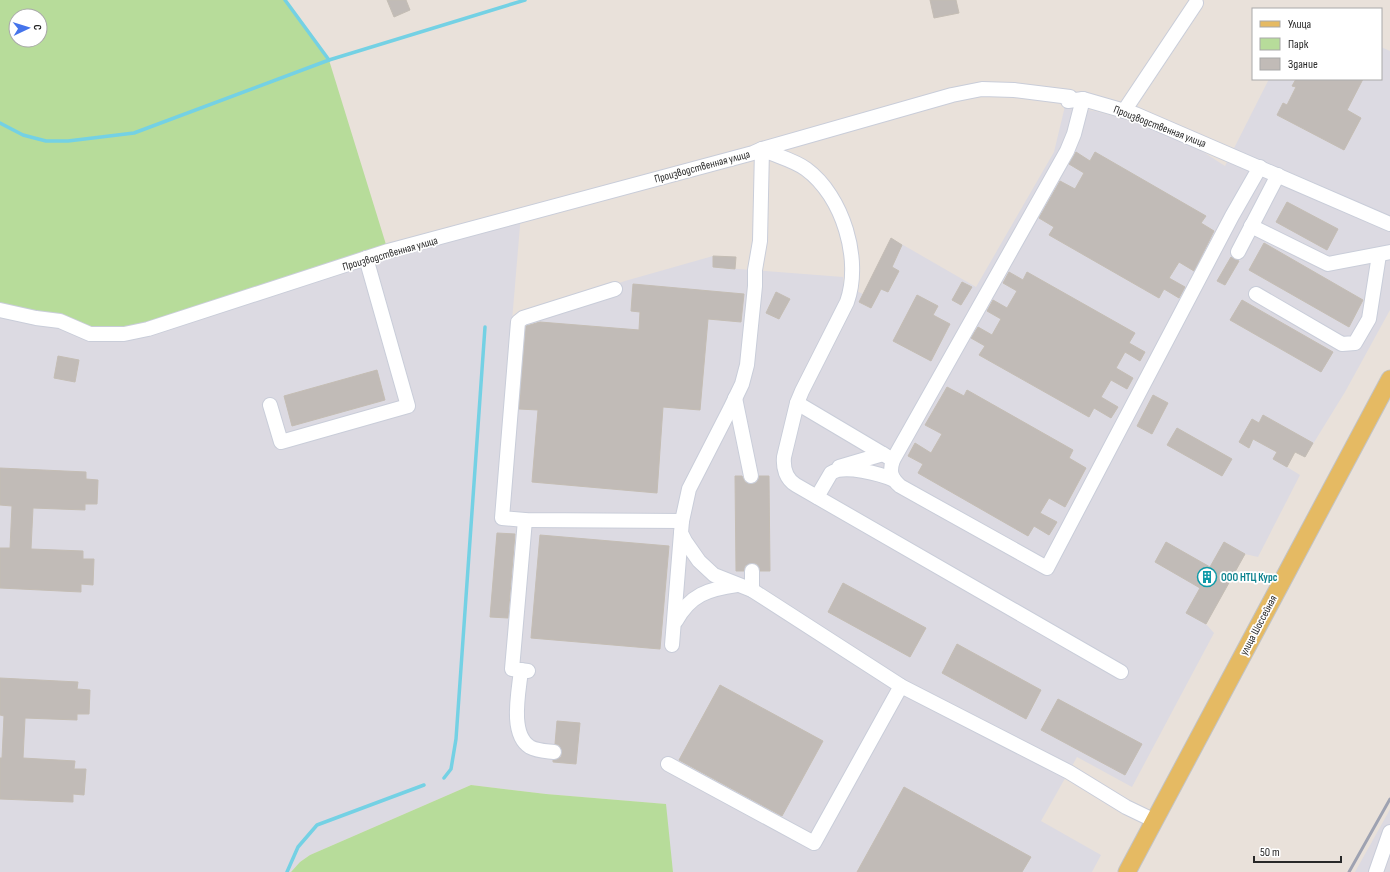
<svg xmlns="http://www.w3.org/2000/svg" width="1390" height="872" font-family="'Sofia Sans Condensed',sans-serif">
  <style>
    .industrial { fill: #dcdae2 }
    .green { fill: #b7dc9a; fill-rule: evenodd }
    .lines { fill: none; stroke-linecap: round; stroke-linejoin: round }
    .stream { stroke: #74d1e4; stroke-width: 3.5 }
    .building { fill: #c1bbb7; stroke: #c4bdb4 }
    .minor-casing { stroke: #c9cdd9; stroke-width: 16 }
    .major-casing { stroke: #c3c3c3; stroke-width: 19 }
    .minor { stroke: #fff; stroke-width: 14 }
    .major { stroke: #e5ba63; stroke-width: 17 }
    .rail { stroke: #9ea2b1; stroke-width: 3 }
    .labels { text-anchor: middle; stroke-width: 3.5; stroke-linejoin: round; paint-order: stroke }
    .street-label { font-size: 11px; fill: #282828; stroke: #fff }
    .culture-label { font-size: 11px; font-weight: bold; fill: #0d838f; stroke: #fff; text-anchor: start }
  </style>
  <rect width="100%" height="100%" fill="#e9e1da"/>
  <g class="industrial">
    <polygon points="1381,47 1390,51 1390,310 1345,392 1305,457 1295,452 1287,467 1300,475 1258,557 1245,554 1206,624 1214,633 1132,787 1077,757 1041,821 1101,855 1092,872 673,872 665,804 546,794 471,785 310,855 300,862 291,872 0,872 0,310 60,321 521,214 512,321 515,317 625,281 713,256 713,267 843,277 843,285 863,294 891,238 976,287 1054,152 1065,106 1094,111 1134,122 1194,146 1225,166 1269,79 1381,79"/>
    <polygon points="1390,809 1390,872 1355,872 1388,813"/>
  </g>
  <g class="green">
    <path d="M0 0H285L329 60 388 251 124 334 0 310ZM16 16H40V40H16Z"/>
    <polygon points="471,785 546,794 666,804 673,872 291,872 300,862 310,855"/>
  </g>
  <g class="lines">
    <g class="stream">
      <polyline points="329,60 525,0"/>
      <polyline points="0,123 23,135 46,141 68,141 134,133 329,60 285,0"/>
      <polyline points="444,778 451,769 456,739 485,327"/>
      <polyline points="287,872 298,847 317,825 424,785"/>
    </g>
  </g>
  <g class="building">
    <polygon points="387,0 406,0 410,10 394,17"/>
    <polygon points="930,0 956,0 959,13 934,18"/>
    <polygon points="1296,79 1363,79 1347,110 1361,118 1344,150 1277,115 1283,103 1287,105 1296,87 1292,86"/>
    <polygon points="1076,152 1090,161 1095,152 1206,216 1201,223 1214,231 1194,271 1179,262 1169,278 1185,287 1179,298 1164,289 1159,298 1049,235 1054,227 1039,218 1060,181 1075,189 1084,173 1069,164"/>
    <polygon points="1287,202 1338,229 1327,250 1276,222"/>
    <polygon points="891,238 902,245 892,267 899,271 888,292 881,289 871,308 859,302"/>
    <polygon points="1264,243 1363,300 1349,327 1249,270"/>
    <polygon points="713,256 736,257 735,269 713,267"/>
    <polygon points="1231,257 1239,261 1225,285 1217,281"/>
    <polygon points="1009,272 1023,280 1027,272 1135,333 1129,343 1145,352 1140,361 1125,352 1116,368 1133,378 1127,389 1111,380 1101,397 1118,407 1111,418 1094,408 1089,417 979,355 985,346 971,338 978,327 992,335 1001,319 987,311 993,300 1007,308 1017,291 1003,283"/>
    <polygon points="962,282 972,287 961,305 952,300"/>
    <polygon points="633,284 744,294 741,322 708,319 700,410 663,407 657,493 532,482 538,410 519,409 526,326 540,322 639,330 640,312 631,311"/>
    <polygon points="776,292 790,299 779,319 766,313"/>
    <polygon points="917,295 938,306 933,315 950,324 931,361 893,341"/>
    <polygon points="1242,300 1333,352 1321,372 1230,320"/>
    <polygon points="58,356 79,360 75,382 54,378"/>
    <polygon points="377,370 385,400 292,426 284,396"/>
    <polygon points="947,387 964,396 967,390 1073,450 1069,458 1086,468 1065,507 1049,498 1040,513 1057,522 1049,535 1034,526 1028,536 918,473 923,464 908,456 915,443 931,453 942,434 925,425"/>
    <polygon points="1153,395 1168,403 1152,434 1137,426"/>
    <polygon points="1263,415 1313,443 1305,457 1295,452 1287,467 1273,459 1277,452 1253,439 1249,448 1239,442 1252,419 1259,423"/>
    <polygon points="1177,428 1232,459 1222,476 1167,445"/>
    <polygon points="0,468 86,472 86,479 98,480 97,504 85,504 85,510 33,508 31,549 83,551 83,559 94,559 93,585 81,584 81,592 0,588 0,548 10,548 12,506 0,505"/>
    <polygon points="735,476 742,476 745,482 752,484 757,482 759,476 769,476 770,571 760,571 757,564 752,563 745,566 744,571 736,571"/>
    <polygon points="497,533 515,534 508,618 490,617"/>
    <polygon points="540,535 669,546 660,649 531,638"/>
    <polygon points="1166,542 1210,567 1224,542 1245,554 1206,624 1186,613 1200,588 1155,562"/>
    <polygon points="843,583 926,628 910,657 828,612"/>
    <polygon points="957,644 1041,690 1026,719 942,673"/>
    <polygon points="0,678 78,682 77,689 90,690 89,714 77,714 77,720 25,718 23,758 75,761 74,769 86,769 84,795 73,794 73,802 0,799 0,758 2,758 4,716 0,715"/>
    <polygon points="720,685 823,741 782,816 679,760"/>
    <polygon points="1058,699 1142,744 1125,775 1041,730"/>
    <polygon points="557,721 580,723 576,764 553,762 553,760 561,757 562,753 559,745 555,744"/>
    <polygon points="904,787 1031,857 1022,872 857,872"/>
  </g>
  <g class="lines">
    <defs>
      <g id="minor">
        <path d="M1083 99 1074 134 1067 151 893 460C889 472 891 478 900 486L1047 568 1232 216 1260 167"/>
        <polyline points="1124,111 1196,3"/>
        <polyline points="1251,226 1328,264 1390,252"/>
        <polyline points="1238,252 1278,175"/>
        <polyline points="615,289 523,318 518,322 502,518 525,520 682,521"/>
        <polyline points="1256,294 1342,344 1355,343 1369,319 1379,255"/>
        <polyline points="0,310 36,318 60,321 90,334 124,334 148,329 388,251 753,153 762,149 952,95 982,89 1014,90 1070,97 1068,101 1083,99 1135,114 1390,224"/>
        <polyline points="735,398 751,476"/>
        <polyline points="797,403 893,460"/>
        <polyline points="270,405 281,442 408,406 366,258"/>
        <polyline points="839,467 883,454"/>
        <path d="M817 497 831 473C844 464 881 474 894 480"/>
        <polyline points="525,520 512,669 528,671"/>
        <polyline points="752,571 752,590"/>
        <path d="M676 621C690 595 708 589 737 585"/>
        <polyline points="672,645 681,533"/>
        <path d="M521 670C519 691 509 734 530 747 537 751 546 751 554 752"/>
        <path d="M1121 672 796 485C786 479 783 468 784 457L797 403 802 391 847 302C862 260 843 196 806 169 794 160 776 156 762 149L760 241 755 270V286L747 365 742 384 730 409 689 489 682 521 681 533 685 541 699 561 714 575 752 590 901 686 1069 772 1126 807 1153 820"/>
        <polyline points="668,764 814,843 901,686"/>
        <polyline points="1376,872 1390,832"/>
      </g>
      <polyline id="major" points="1127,872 1390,379"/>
    </defs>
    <use href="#minor" class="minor-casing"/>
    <use href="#major" class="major-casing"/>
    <use href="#minor" class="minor"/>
    <use href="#major" class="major"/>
    <polyline class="rail" points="1349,872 1390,799"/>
  </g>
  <defs>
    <symbol id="building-ring" viewBox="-11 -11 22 22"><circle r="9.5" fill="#fff" stroke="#0f9aa8" stroke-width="1.5"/><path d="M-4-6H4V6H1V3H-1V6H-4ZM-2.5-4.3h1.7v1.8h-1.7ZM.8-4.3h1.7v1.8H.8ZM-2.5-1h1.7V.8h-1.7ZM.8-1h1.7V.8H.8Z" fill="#0f9aa8"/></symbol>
  </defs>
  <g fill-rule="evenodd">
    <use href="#building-ring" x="1196" y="566" width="22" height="22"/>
  </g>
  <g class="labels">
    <g class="street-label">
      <text transform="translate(1160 126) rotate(21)" y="4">Производственная улица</text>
      <text transform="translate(702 166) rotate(-15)" y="4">Производственная улица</text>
      <text transform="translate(390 253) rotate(-16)" y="4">Производственная улица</text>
      <text transform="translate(1258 625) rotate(-62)" y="4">улица Шоссейная</text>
    </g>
    <g class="culture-label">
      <text x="1221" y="581">ООО НТЦ Курс</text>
    </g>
  </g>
  <rect x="1252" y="8" width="130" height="72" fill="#ffffff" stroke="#a9a9a9"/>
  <rect x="1260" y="21" width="20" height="6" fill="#e5ba63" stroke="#a9a9a9"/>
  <text x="1288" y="28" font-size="12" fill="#282828">Улица</text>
  <rect x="1260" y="38" width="20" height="12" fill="#b7dc9a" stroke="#a9a9a9"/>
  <text x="1288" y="48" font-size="12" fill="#282828">Парк</text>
  <rect x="1260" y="58" width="20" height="12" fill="#c1bbb7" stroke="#a9a9a9"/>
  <text x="1288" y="68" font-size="12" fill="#282828">Здание</text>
  <g transform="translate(28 28) rotate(86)"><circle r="19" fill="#ffffff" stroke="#a9a9a9"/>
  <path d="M0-3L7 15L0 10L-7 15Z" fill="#4574eb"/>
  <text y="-6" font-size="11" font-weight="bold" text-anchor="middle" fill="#282828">С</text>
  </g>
  <path d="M1254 856v6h87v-6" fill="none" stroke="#282828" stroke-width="2"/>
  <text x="1260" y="856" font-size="12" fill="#282828" stroke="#ffffff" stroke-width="3" paint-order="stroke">50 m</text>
</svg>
